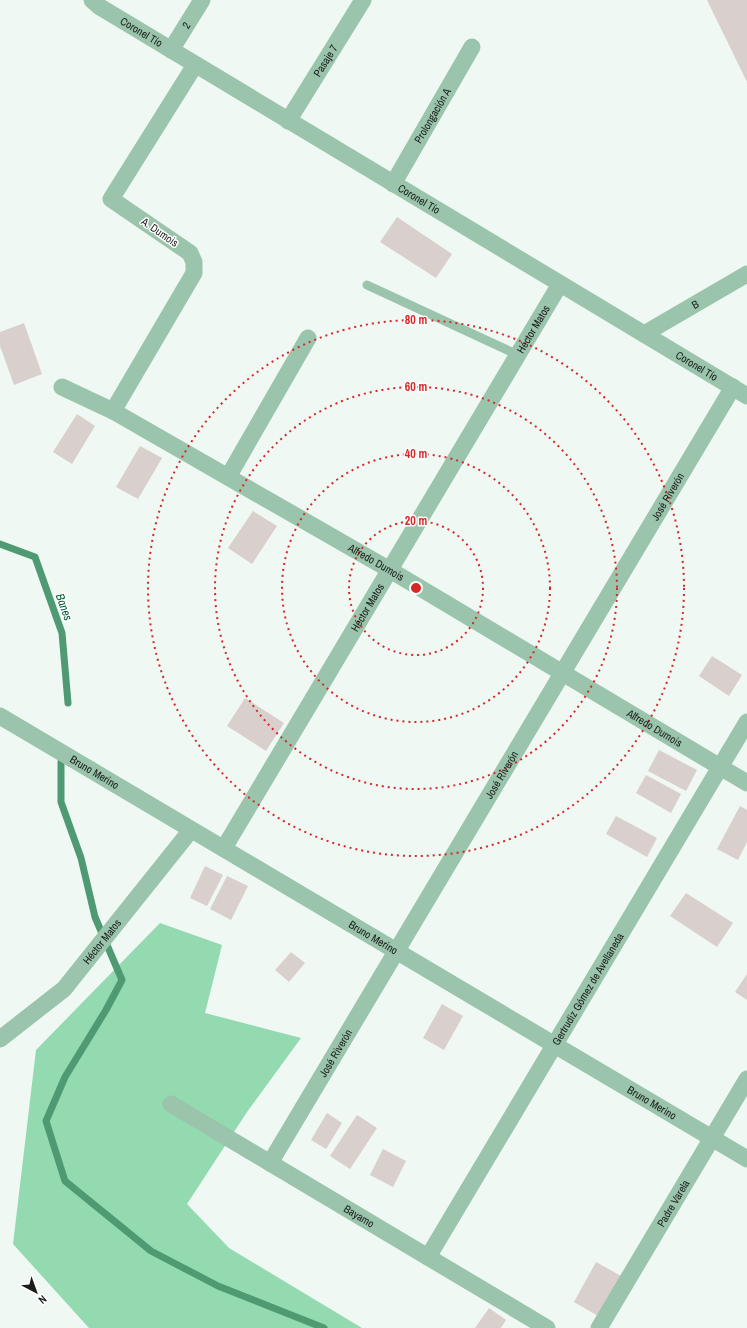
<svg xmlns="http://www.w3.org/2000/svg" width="747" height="1328" font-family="'Archivo Narrow',sans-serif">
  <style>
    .green { fill: #93dab1 }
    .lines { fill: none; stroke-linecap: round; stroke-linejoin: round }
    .stream { stroke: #4f9a72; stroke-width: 7 }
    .building { fill: #d9cfcc }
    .service { stroke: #9ac4ab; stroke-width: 9 }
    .minor { stroke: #9ac4ab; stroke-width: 17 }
    .ring { fill: none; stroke: #d62828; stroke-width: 2; stroke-dasharray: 2 4 }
    .labels { text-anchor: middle; stroke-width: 3; stroke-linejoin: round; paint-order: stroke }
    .street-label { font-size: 11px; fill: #1a1d1b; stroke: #fff }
    .water-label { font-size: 12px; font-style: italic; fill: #015936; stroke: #fff }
    .centre { fill: #d62828; stroke: #fff; stroke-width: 2 }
    .ring-label { font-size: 12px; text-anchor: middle; font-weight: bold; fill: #d62828; stroke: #fff; stroke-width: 3; stroke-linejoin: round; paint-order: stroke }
  </style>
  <rect width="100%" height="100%" fill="#eff8f3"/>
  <polygon class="green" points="160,923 222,945 205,1013 301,1038 247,1112 187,1204 229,1248 362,1328 89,1328 13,1244 36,1050"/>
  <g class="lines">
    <g class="stream">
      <polyline points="0,544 35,557 62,633 68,703"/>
      <polyline points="61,762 61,802 81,858 95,917 122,980 106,1010 65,1077 46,1121 65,1181 151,1251 218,1286 324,1328"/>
    </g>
  </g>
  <g class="building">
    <polygon points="707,0 747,0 747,82"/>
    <polygon points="397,217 452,254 436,278 380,242"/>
    <polygon points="24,323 42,374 14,385 0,346 0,332"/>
    <polygon points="77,414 95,426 72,464 53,452"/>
    <polygon points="140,446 162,458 138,499 116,487"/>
    <polygon points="253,511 277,526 252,564 228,548"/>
    <polygon points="712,656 742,675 729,696 699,676"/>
    <polygon points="245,698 284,723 266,751 227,726"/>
    <polygon points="659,750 697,770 686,791 648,771"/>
    <polygon points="646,775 681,794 671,813 636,793"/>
    <polygon points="740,806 747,810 747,842 738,860 717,849"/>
    <polygon points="616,816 657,838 647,857 606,834"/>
    <polygon points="205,866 223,875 207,906 190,898"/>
    <polygon points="227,876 248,886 231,920 210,909"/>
    <polygon points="686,893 733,923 717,947 670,916"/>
    <polygon points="291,952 305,963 289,982 275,970"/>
    <polygon points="747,974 747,1000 735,992"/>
    <polygon points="442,1004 463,1016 444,1050 423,1038"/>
    <polygon points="327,1113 342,1123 326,1149 311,1140"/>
    <polygon points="357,1115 377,1128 350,1169 330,1156"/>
    <polygon points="383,1149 406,1161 393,1187 370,1175"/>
    <polygon points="596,1262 621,1276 598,1316 574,1302"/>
    <polygon points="489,1308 506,1320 501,1328 475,1328"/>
  </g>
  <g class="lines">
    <polyline class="service" points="367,285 518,355"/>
    <g class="minor">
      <path id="s1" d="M92 0 100 7 747 396"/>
      <path id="s2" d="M171 50 202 0"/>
      <path id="s3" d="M288 121 363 0"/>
      <path id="s4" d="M393 184 472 47"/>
      <path id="s5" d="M644 334 747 274"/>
      <path id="s6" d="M62 387 113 411 390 570 747 783"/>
      <polyline points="113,411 194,273 194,262 190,253 111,199 195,65"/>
      <polyline points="228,477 308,338"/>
      <path id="s7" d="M0 716 747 1159"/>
      <path id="s8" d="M224 848 560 284"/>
      <path id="s9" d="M0 1039 64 989 191 830"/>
      <path id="s10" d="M171 1104 547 1328"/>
      <path id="s11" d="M270 1163 733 387"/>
      <path id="s12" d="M428 1257 747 722"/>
      <path id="s13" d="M599 1328 747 1079"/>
    </g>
  </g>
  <g class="ring">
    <circle cx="416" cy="588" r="67"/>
    <circle cx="416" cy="588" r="134"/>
    <circle cx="416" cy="588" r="201"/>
    <circle cx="416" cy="588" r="268"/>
  </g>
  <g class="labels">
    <g class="street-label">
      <text dy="4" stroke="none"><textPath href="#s2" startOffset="29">2</textPath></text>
      <text dy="4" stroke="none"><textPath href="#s1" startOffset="59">Coronel Tío</textPath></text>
      <text dy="4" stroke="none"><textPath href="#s3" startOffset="71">Pasaje 7</textPath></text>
      <text dy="4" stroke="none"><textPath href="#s4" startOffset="79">Prolongación A</textPath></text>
      <text dy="4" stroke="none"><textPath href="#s1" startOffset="383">Coronel Tío</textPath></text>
      <text transform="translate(160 232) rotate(35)" y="4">A. Dumois</text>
      <text dy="4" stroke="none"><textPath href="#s5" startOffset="59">B</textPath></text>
      <text dy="4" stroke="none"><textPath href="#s8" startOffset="604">Héctor Matos</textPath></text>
      <text dy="4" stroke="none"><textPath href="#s1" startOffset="707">Coronel Tío</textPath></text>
      <text dy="4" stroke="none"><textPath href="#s11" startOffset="776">José Riverón</textPath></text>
      <text dy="4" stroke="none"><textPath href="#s6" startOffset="360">Alfredo Dumois</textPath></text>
      <text dy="4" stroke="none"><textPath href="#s8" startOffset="280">Héctor Matos</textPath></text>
      <text dy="4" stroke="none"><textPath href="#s6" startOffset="684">Alfredo Dumois</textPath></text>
      <text dy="4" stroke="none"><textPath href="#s7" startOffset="110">Bruno Merino</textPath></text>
      <text dy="4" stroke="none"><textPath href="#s11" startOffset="452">José Riverón</textPath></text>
      <text dy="4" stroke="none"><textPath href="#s7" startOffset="434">Bruno Merino</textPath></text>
      <text dy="4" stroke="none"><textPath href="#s9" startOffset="142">Héctor Matos</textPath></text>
      <text dy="4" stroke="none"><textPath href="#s12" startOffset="312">Gertrudiz Gómez de Avellaneda</textPath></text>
      <text dy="4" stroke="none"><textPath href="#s11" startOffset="128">José Riverón</textPath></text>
      <text dy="4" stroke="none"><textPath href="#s7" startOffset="758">Bruno Merino</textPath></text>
      <text dy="4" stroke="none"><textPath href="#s13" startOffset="145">Padre Varela</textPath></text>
      <text dy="4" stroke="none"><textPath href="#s10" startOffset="219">Bayamo</textPath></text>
    </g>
    <g class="water-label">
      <text transform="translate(64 607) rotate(70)" y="4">Banes</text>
    </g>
  </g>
  <circle cx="416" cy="588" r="6" class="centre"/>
  <g class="ring-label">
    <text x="416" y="324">80 m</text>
    <text x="416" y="391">60 m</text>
    <text x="416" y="458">40 m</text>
    <text x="416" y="525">20 m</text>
  </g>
  <g transform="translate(36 1292) rotate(139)" stroke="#ffffff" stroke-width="3" paint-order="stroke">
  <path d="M0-3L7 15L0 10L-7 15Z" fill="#1a1d1b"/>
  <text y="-6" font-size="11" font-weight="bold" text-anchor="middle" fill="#1a1d1b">N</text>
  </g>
</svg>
